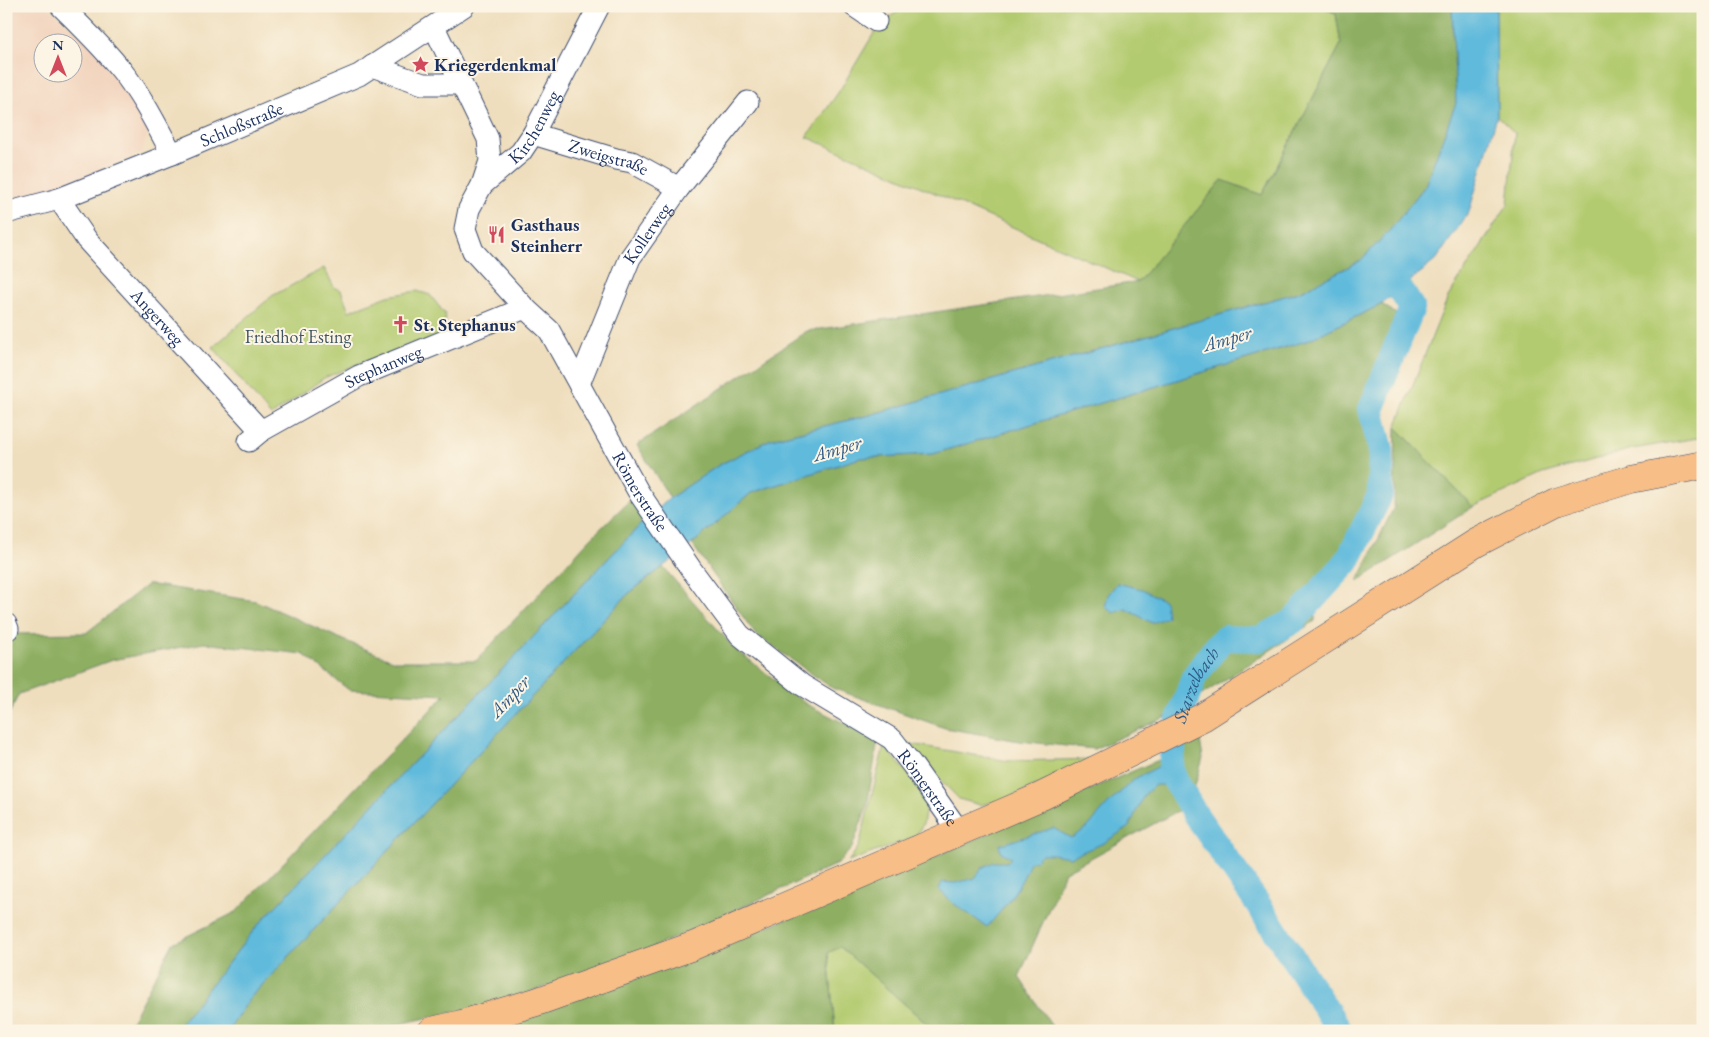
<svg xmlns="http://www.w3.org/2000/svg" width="1709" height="1037" font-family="'EB Garamond',serif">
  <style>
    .built { fill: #f2d4be; fill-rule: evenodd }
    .green { fill: #b3cb70; stroke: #677d67 }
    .forest { fill: #8eaf62; stroke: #546f60 }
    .water { fill: #5ebadc; stroke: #3c749d }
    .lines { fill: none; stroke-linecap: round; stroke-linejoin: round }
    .river { stroke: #5ebadc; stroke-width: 26 }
    .minor-casing { stroke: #3b496c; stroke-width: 23 }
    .major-casing { stroke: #3b496c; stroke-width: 29 }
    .minor { stroke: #fff; stroke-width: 21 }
    .major { stroke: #f7be87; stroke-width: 28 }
    .labels { text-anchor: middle; stroke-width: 4; stroke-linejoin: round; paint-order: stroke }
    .poi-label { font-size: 18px; font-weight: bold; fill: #1b2f5e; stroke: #fcf5e5; text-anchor: start }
    .street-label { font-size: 18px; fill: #1b2f5e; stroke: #fcf5e5 }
    .park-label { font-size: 18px; fill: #415662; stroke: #fcf5e5 }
    .water-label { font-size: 19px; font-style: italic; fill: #2f5984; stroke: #fcf5e5 }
  </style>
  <rect width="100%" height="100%" fill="#fcf5e5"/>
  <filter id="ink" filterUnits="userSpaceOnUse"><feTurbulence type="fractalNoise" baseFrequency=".02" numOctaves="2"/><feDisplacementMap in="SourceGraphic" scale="10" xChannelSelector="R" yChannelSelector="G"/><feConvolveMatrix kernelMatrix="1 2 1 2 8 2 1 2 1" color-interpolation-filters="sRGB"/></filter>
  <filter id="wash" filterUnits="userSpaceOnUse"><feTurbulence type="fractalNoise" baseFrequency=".0096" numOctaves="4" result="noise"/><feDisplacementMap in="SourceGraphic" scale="20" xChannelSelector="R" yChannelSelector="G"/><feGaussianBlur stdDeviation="1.12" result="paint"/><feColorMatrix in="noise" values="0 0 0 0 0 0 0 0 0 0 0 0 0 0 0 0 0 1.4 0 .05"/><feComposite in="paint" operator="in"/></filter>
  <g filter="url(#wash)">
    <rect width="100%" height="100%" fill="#efdebd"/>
    <path class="built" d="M6 6H46L53 11 111 66 149 129 142 153 59 189 6 200ZM42 42H72V72H42Z"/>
    <g class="green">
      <polygon points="907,6 1322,6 1336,14 1341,44 1262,195 1222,180 1138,282 807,137 840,90 880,23"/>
      <polygon points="1496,6 1703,6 1703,437 1632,449 1543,474 1473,507 1396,427 1448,297 1508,204 1515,133 1497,116"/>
      <polygon points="324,268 334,287 341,290 349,311 388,296 417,291 430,295 445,314 446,337 363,362 324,378 271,416 213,347 272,296"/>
      <polygon points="905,743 1008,761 1100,759 1001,801 980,805 959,799"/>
      <polygon points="884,746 922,790 926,808 923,824 915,837 848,862 859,846"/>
      <polygon points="841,947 935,1031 835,1031 828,952"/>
    </g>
    <g class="forest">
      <polygon points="1322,6 1452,6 1456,103 1425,186 1390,231 1360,261 1299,292 870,415 771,439 719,465 670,498 637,445 807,331 1138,282 1222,180 1262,195 1341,44 1336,14"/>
      <polygon points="1382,304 1396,314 1362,407 1370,453 1370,495 1343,559 1316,605 1315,621 1171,715 1094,749 1019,741 945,728 832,688 755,634 692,544 751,493 860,458 933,454 1306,341"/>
      <polygon points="1396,427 1473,507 1358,581 1394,507"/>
      <polygon points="630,500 644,521 257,926 175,1031 126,1031 173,943 236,912 445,695 349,690 303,654 204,643 112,660 19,694 6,720 6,639 10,634 86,633 148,584 256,601 348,642 395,661 476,661 591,538"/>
      <polygon points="663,567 734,648 806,704 878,740 867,806 852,848 837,864 610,967 488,1005 370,1030 228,1031 250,998 628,594"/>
      <polygon points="1200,740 1203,758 1192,796 1177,751"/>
      <polygon points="1163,758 1185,807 1065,872 1019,977 1055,1031 969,1031 962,1025 958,1031 935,1031 840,947 828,953 835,1031 474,1031 624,983 837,899"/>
    </g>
    <g class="water">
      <polygon points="1452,6 1496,6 1497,116 1469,212 1436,260 1382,304 1306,341 933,454 860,458 751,493 692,544 628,594 250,998 228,1031 175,1031 257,926 644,521 670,498 719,465 771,439 870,415 1299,292 1360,261 1390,230 1425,186 1456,103"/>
      <polygon points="1117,583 1142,589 1165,601 1167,617 1152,623 1126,609 1114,613 1105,607 1108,595"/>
      <path d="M1175 758 1178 769 1192 800 1186 804 1169 785H1155L1144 795 1129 827 1104 843 1070 857 1052 854H1042L1036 860 1030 862C1021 887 1005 907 987 927L953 903 939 890 942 882 955 883 975 878 983 867 994 862H1007L1011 858 1001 852 999 845 1053 828 1071 838 1087 828 1106 806 1134 779Z"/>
    </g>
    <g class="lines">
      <path class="river" id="s1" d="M1340 1031 1258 904 1195 814 1174 778 1171 768 1175 731 1194 677 1216 647 1225 638 1260 639 1293 621 1347 562 1380 495 1381 450 1371 409 1412 308 1390 273"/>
    </g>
  </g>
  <g filter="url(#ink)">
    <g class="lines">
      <defs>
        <g id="minor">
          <path d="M61 6C82 27 104 48 122 71 142 96 157 126 172 154"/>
          <polyline points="854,6 876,21"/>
          <path id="s2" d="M434 27 488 139 490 161 482 185 469 209 465 229 473 251 525 308 549 330 639 493 691 569 740 635 802 685 892 739 913 766 959 831"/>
          <polyline points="372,66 423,84 461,84"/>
          <path id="s3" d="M533 134 616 159 632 162 679 188"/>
          <path id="s4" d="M482 185 521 152 533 134 599 6"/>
          <path id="s5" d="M59 199 87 240 261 431"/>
          <path id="s6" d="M6 213 59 199 172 154 359 75 464 6"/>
          <path id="s7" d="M579 384 630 258 679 188 748 102"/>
          <path id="s8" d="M249 441 261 431 359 376 525 308"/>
          <polyline points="6,624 8,629"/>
        </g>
        <polyline id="major" points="432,1031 462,1024 536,1002 693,946 1042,796 1203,717 1476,543 1556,502 1631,479 1703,465"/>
      </defs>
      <use href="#minor" class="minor-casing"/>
      <use href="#major" class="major-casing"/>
      <use href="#minor" class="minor"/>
      <use href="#major" class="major"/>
    </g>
  </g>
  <defs>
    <symbol id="sight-bare" viewBox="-9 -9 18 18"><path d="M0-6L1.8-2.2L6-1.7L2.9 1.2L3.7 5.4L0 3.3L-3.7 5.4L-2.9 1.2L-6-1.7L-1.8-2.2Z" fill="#d1495b" stroke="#fcf5e5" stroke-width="2.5" paint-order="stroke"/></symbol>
    <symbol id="restaurant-bare" viewBox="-9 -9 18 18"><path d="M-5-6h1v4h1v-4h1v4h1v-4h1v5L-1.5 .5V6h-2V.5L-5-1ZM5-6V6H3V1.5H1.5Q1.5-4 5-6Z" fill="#d1495b" stroke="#fcf5e5" stroke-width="2.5" paint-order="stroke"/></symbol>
    <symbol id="church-bare" viewBox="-9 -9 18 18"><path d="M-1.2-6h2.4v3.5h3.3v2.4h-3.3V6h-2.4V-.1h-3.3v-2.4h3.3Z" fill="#d1495b" stroke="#fcf5e5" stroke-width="2.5" paint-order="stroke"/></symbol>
  </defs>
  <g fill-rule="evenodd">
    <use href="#sight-bare" x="408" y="52" width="25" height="25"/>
    <use href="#restaurant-bare" x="484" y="222" width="25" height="25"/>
    <use href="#church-bare" x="388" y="312" width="25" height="25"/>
  </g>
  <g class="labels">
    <g class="poi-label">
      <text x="434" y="71">Kriegerdenkmal</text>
      <text x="511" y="231">Gasthaus<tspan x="511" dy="21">Steinherr</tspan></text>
      <text x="414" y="331">St. Stephanus</text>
    </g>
    <g class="street-label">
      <text dy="6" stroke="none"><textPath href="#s6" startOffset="252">Schloßstraße</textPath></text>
      <text dy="6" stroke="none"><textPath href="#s4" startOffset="79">Kirchenweg</textPath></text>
      <text dy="6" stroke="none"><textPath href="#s3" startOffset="79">Zweigstraße</textPath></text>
      <text dy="6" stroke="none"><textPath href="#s7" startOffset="166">Kollerweg</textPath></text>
      <text dy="6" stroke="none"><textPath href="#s5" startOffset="154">Angerweg</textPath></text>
      <text dy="6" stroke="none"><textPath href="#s8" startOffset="154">Stephanweg</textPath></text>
      <text dy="6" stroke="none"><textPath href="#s2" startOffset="538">Römerstraße</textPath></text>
      <text dy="6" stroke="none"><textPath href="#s2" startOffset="958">Römerstraße</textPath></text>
    </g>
    <g class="park-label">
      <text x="298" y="343">Friedhof Esting</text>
    </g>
    <g class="water-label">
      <text transform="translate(1227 338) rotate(-16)" y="7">Amper</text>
      <text transform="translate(837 448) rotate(-16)" y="7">Amper</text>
      <text dy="7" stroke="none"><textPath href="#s1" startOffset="401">Starzelbach</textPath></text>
      <text transform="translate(509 696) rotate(-47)" y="7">Amper</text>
    </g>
  </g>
  <rect width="1709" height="1037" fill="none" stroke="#fcf5e5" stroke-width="25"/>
  <g transform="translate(58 58)"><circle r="24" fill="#fcf5e5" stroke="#a2a6af"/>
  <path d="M0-4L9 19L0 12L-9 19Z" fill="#d1495b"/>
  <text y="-8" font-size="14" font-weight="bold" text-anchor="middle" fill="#1b2f5e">N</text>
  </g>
</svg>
